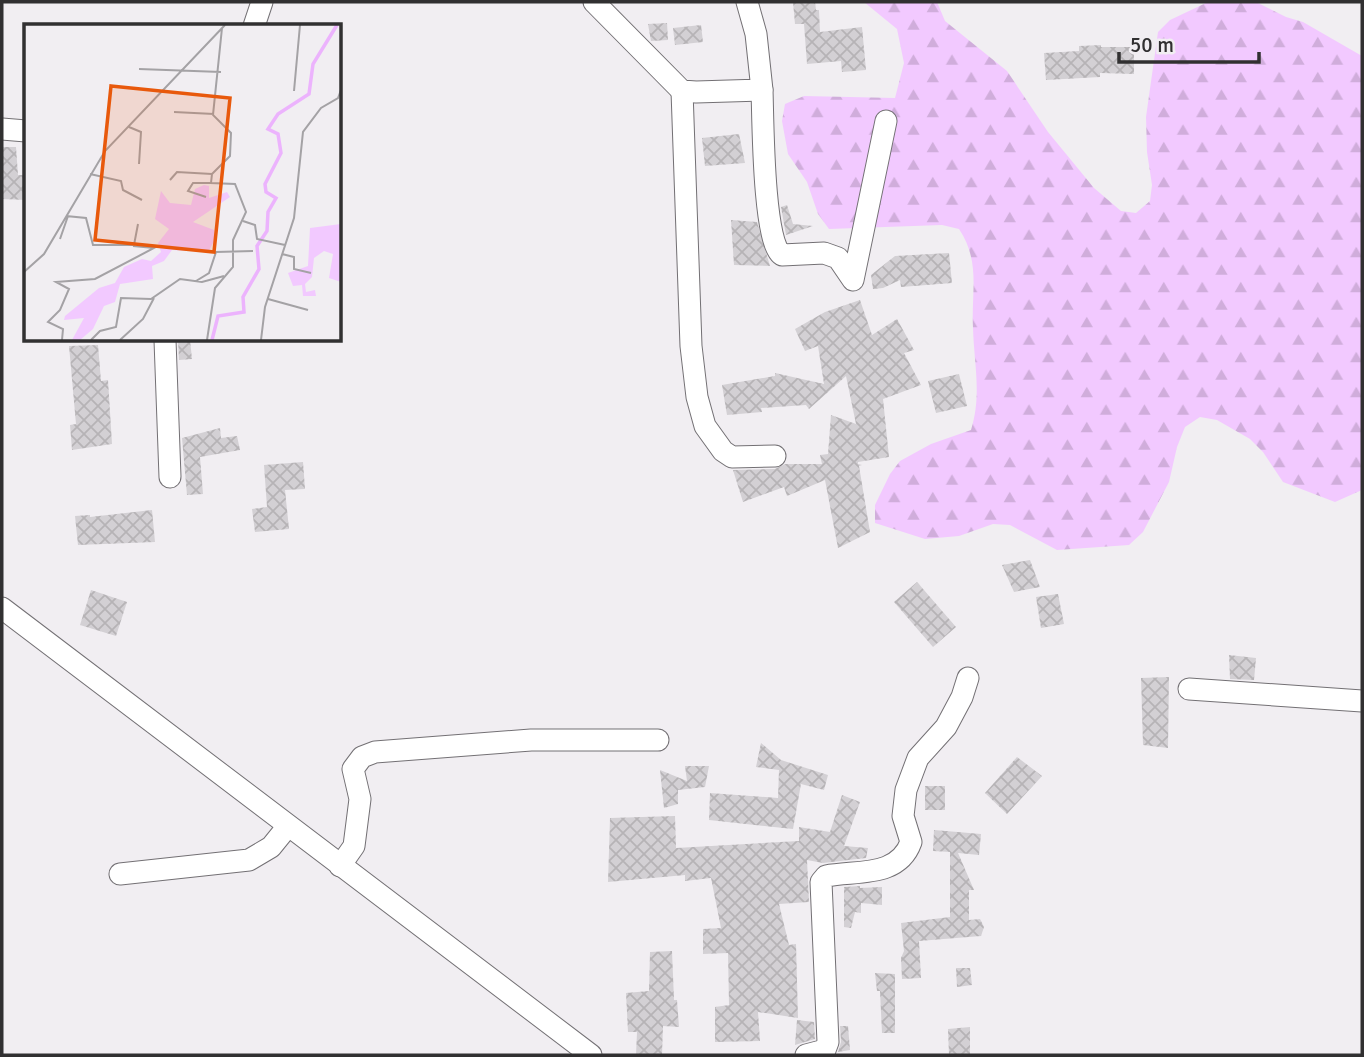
<svg xmlns="http://www.w3.org/2000/svg" width="1364" height="1057" font-family="Signika,sans-serif">
  <style>
    .forest { fill: url(#forest-firs) }
    .building { fill: url(#building-cross-hatch) }
    .lines { fill: none; stroke-linecap: round; stroke-linejoin: round }
    .minor-casing { stroke: #737074; stroke-width: 23 }
    .minor { stroke: #fff; stroke-width: 21 }
    .inset-river { fill: none; stroke: #ecb3fd; stroke-width: 3.5 }
    .inset-road { fill: none; stroke: #a4a2a5; stroke-width: 2 }
    .view { fill: #e8590c; fill-opacity: 0.15; stroke: #e8590c; stroke-width: 3.5 }
    .inset-edge { fill: none; stroke: #313031; stroke-width: 3.5 }
  </style>
  <defs>
    <pattern id="forest-firs" width="22" height="20" patternUnits="userSpaceOnUse" patternTransform="scale(1.75)"><rect width="22" height="20" fill="#f2c9ff"/><path d="M5 1l3.5 6h-7zM16 11l3.5 6h-7z" fill="#d0addb"/></pattern>
    <pattern id="building-cross-hatch" width="8" height="8" patternUnits="userSpaceOnUse" patternTransform="scale(1.75)"><rect width="8" height="8" fill="#d3d0d4"/><path d="M0 0l8 8M0 8l8-8" fill="none" stroke="#b6b3b6"/></pattern>
  </defs>
  <rect width="100%" height="100%" fill="#f1eef2"/>
  <path class="forest" d="M864 2H937L945 21 1007 71 1048 132 1094 188 1121 211 1136 213 1150 201 1152 185 1147 152 1146 117 1158 32 1170 20 1208 2H1256L1286 17 1303 22 1362 56V490L1335 502 1283 482 1263 452 1250 439 1217 420 1200 417 1185 427 1177 447 1169 482 1143 532 1129 545 1057 550 1010 525 993 524 959 536 925 539 875 523V505L890 474 900 461 931 444 971 430C982 395 974 364 973 328 971 292 981 262 959 229L942 225 829 229 818 214 807 182 788 154 782 121 785 104 804 96 895 98 904 63 897 29Z"/>
  <g class="building">
    <polygon points="793,2 815,2 816,10 819,10 820,32 862,27 866,70 842,72 841,61 807,64 804,24 795,24"/>
    <polygon points="667,23 668,40 651,41 648,24"/>
    <polygon points="701,25 703,42 675,45 673,28"/>
    <polygon points="1101,45 1101,47 1134,47 1134,74 1100,73 1100,77 1046,80 1044,53 1079,51 1079,46"/>
    <polygon points="739,134 745,163 705,166 702,138"/>
    <polygon points="2,147 16,147 18,175 26,175 26,200 2,199"/>
    <polygon points="787,205 793,224 813,226 786,235 781,207"/>
    <polygon points="731,220 757,222 770,266 734,265"/>
    <polygon points="949,253 952,283 901,287 900,280 883,288 873,289 871,275 895,256"/>
    <polygon points="860,300 872,335 897,319 914,350 904,353 921,385 883,399 889,457 858,462 858,464 862,465 859,466 870,532 838,548 825,480 787,496 784,487 743,502 733,470 775,469 785,464 822,464 820,455 828,454 831,415 856,424 846,376 809,409 806,405 761,408 762,412 727,415 722,385 775,376 775,373 824,384 818,346 805,351 795,329 825,312"/>
    <polygon points="178,340 190,340 192,359 179,360"/>
    <polygon points="98,345 101,381 108,380 112,444 72,450 70,425 76,424 69,346"/>
    <polygon points="959,374 967,406 936,413 928,381"/>
    <polygon points="220,428 221,438 237,436 240,450 200,457 203,494 187,495 182,438"/>
    <polygon points="303,462 305,489 285,490 289,529 255,532 252,509 267,507 264,465"/>
    <polygon points="152,510 155,542 78,545 75,516 90,515 90,517"/>
    <polygon points="1030,560 1040,587 1014,592 1002,565"/>
    <polygon points="917,582 956,627 933,647 894,602"/>
    <polygon points="91,590 127,602 116,636 80,625"/>
    <polygon points="1058,594 1064,624 1041,628 1036,597"/>
    <polygon points="1229,655 1256,658 1254,680 1230,679"/>
    <polygon points="1169,677 1168,748 1143,745 1141,678"/>
    <polygon points="761,743 781,760 828,775 824,790 801,784 793,829 709,820 710,793 778,798 779,770 756,767"/>
    <polygon points="1017,757 1042,776 1007,814 985,793"/>
    <polygon points="685,766 709,766 705,787 678,790 678,804 664,808 660,770 687,781"/>
    <rect x="925" y="786" width="20" height="24"/>
    <polygon points="842,795 860,802 844,846 868,848 866,858 823,863 807,860 809,902 779,904 789,945 796,944 798,1018 758,1012 760,1041 715,1042 715,1007 729,1005 728,953 703,954 703,929 721,928 711,878 685,881 685,875 608,882 610,818 675,816 676,848 799,841 799,827 830,832"/>
    <polygon points="934,830 981,834 979,855 958,853 974,890 969,890 969,920 980,919 984,927 981,936 919,941 921,978 902,979 901,958 904,951 901,923 950,917 950,852 933,851"/>
    <polygon points="860,886 860,888 882,887 882,905 861,903 861,913 855,912 851,928 844,927 844,887"/>
    <polygon points="672,951 674,1000 677,1000 679,1027 663,1026 662,1055 636,1055 637,1032 628,1032 626,993 649,991 650,952"/>
    <polygon points="956,968 970,968 972,985 957,987"/>
    <polygon points="875,973 895,974 895,1033 882,1033 880,991 877,991"/>
    <polygon points="797,1020 814,1022 815,1039 795,1045"/>
    <polygon points="840,1026 848,1026 850,1050 838,1052 841,1042"/>
    <polygon points="970,1027 970,1055 949,1055 948,1029"/>
  </g>
  <g class="lines">
    <defs>
      <g id="minor">
        <polyline points="594,2 682,91 696,92 762,90 756,34 747,2"/>
        <polyline points="254,26 262,2"/>
        <path d="M762 90C763 116 763 244 782 255L824 253 838 258 853 280 886 121"/>
        <polyline points="682,91 691,346 697,397 705,426 723,451 732,457 775,456"/>
        <polyline points="2,129 26,131"/>
        <polyline points="165,340 170,477"/>
        <polyline points="2,608 591,1055"/>
        <polyline points="1189,689 1362,701"/>
        <polyline points="340,866 354,846 360,799 353,769 362,757 375,752 531,740 658,740"/>
        <polyline points="120,874 249,860 271,847 288,826"/>
        <path d="M806 1055 825 1050 828 1042 821 882 826 876C857 870 898 878 911 842L903 816 906 790 918 758 946 727 962 697 968 678"/>
      </g>
    </defs>
    <use href="#minor" class="minor-casing"/>
    <use href="#minor" class="minor"/>
  </g>
  <g transform="translate(24 24)">
    <rect width="317" height="317" fill="#f1eef2"/>
    <path d="M180 161 185 162V174L203 168 206 173 169 198 190 206 192 214 184 228 148 226 140 237 128 242 129 255 96 260 91 278 80 282 69 305 56 316H48L60 294 40 296 41 292 75 264 91 259 100 243 118 235 127 237 137 228 134 219 145 205 131 195 137 167 146 179 167 181 171 165ZM317 200V258L305 254 309 230 300 227 290 234 288 253 281 260 282 268 291 266 292 272H279L278 261 269 262 264 249 284 242 286 204Z" fill="#f2c9ff"/>
    <path class="inset-river" d="M188 316 194 292 220 288 219 273 235 245 233 222 243 207 244 188 252 174 242 168 241 160 257 129 254 110 244 105 254 90 285 70 289 40 313 1"/>
    <path class="inset-road" d="M115 45 197 48M270 67 276 1M150 88 190 90M105 103 117 108 115 140M66 150 97 157 99 166 118 176M146 156 153 148 188 150M182 173 164 167 169 159H187M42 192 62 194 69 221H110L114 200M219 197 231 201 233 215 261 221M36 215 44 192M258 230 270 233V245L287 249M0 248 20 230 81 127 201 1M172 257 185 249 192 228 229 227M244 275 284 286M38 316 39 305 24 298 36 286 45 265 32 258 71 255 130 224 109 222M67 316 76 307 92 303 97 274 127 275 156 255 178 258 200 252M96 316 119 295 130 274M183 316 191 264 209 243V216L222 188 211 160 187 159 188 150 206 132 207 109 189 91 198 4M237 316 241 283 270 194 279 108 297 84 314 74 317 66"/>
    <path class="view" d="M87 62 206 74 190 228 71 216Z"/>
    <rect width="317" height="317" class="inset-edge"/>
  </g>
  <rect width="1364" height="1057" fill="none" stroke="#313031" stroke-width="7"/>
  <path d="M1119 52v10h140v-10" fill="none" stroke="#313031" stroke-width="3.5"/>
  <text x="1130" y="52" font-size="21" fill="#313031" stroke="#f1eef2" stroke-width="5" paint-order="stroke">50 m</text>
</svg>
